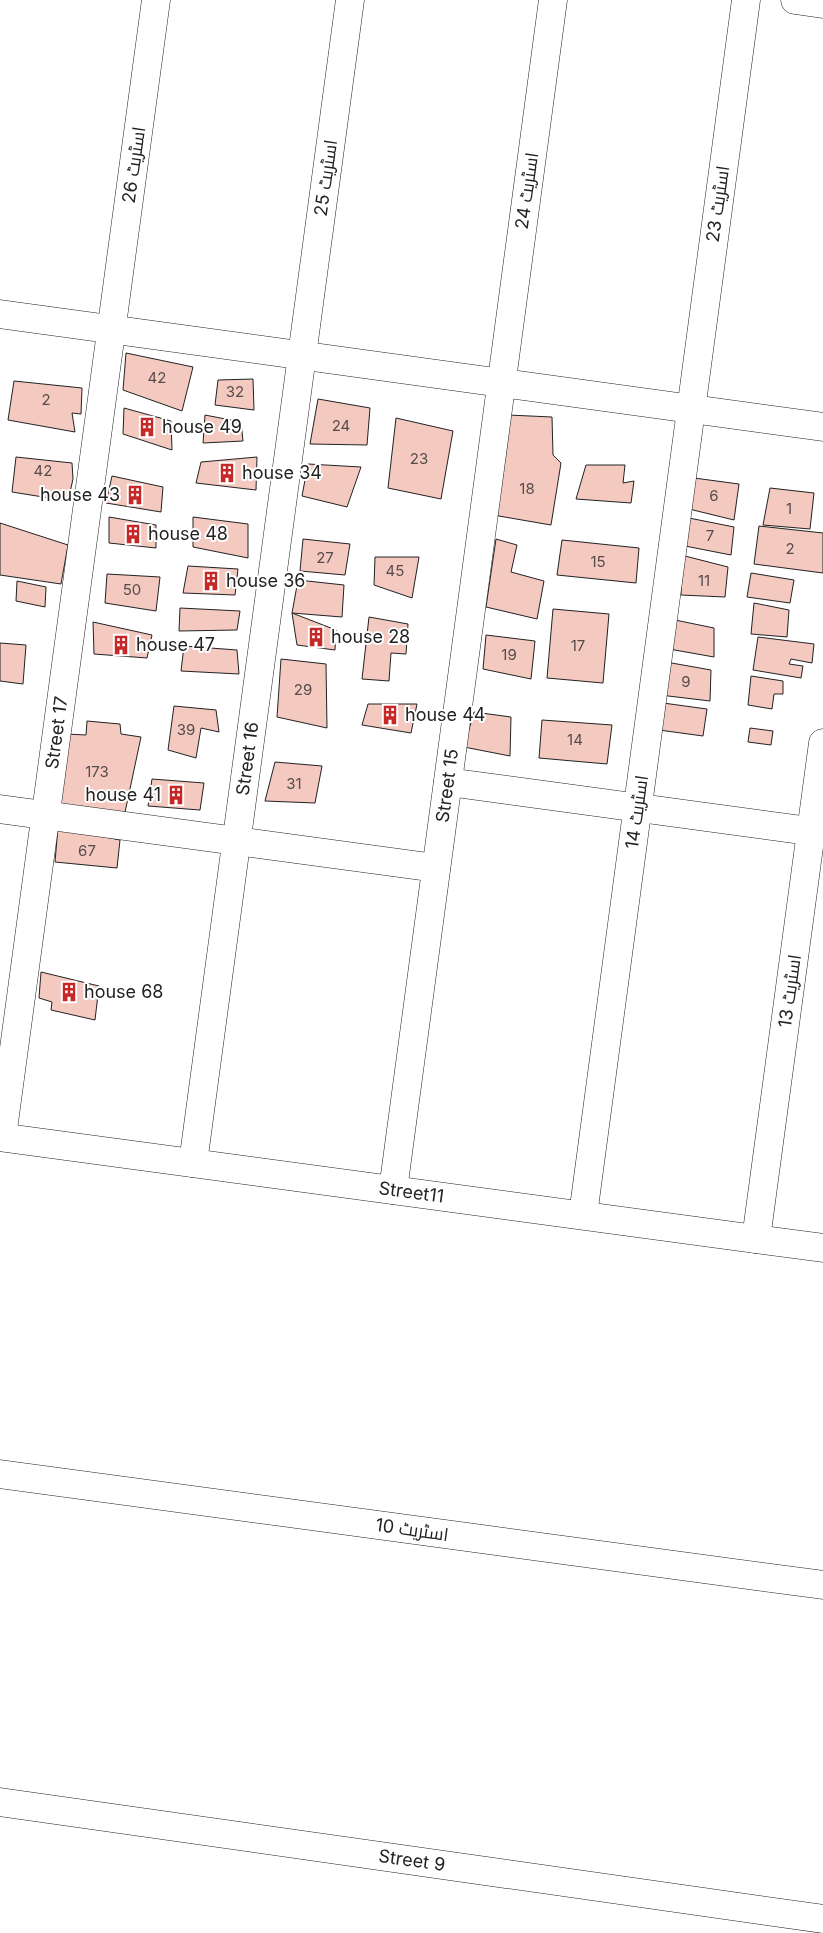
<svg xmlns="http://www.w3.org/2000/svg" width="823" height="1933" font-family="Inter,Cairo,sans-serif">
  <style>
    .building { fill: #f3c9c0; stroke: #222 }
    .lines { fill: none; stroke-linecap: round; stroke-linejoin: round }
    .minor-casing { stroke: #222; stroke-width: 29 }
    .minor { stroke: #fff; stroke-width: 28 }
    .labels { text-anchor: middle; stroke-width: 4; stroke-linejoin: round; paint-order: stroke }
    .number-label { font-size: 15px; fill: #564c4a }
    .street-label { font-size: 18px; fill: #222; stroke: #fff }
    .poi-label { font-size: 18px; fill: #222; stroke: #fff; text-anchor: start }
  </style>
  <rect width="100%" height="100%" fill="#fff"/>
  <g class="building">
    <polygon points="126,353 193,367 182,411 123,390"/>
    <polygon points="253,379 254,410 215,405 218,380"/>
    <polygon points="14,381 82,388 81,414 72,413 75,432 8,420"/>
    <polygon points="318,399 370,408 367,445 310,444"/>
    <polygon points="124,408 171,421 172,450 123,434"/>
    <polygon points="205,415 241,422 243,441 203,443"/>
    <polygon points="508,415 552,417 553,455 561,463 551,525 493,515"/>
    <polygon points="396,418 453,431 441,499 388,488"/>
    <polygon points="16,457 72,463 73,479 68,501 12,492"/>
    <polygon points="257,457 256,490 196,483 201,462"/>
    <polygon points="308,464 361,467 347,507 302,496"/>
    <polygon points="586,465 625,465 623,483 634,481 631,503 576,499"/>
    <polygon points="112,476 163,487 161,512 106,503"/>
    <polygon points="694,478 739,484 734,520 689,509"/>
    <polygon points="770,488 814,493 810,529 763,525"/>
    <polygon points="109,517 156,525 156,548 109,543"/>
    <polygon points="193,517 248,524 248,558 193,547"/>
    <polygon points="689,518 734,527 731,555 685,546"/>
    <polygon points="0,523 68,545 61,584 0,575"/>
    <polygon points="759,526 823,533 823,573 754,564"/>
    <polygon points="303,539 350,544 345,575 300,571"/>
    <polygon points="496,539 517,545 511,572 544,581 537,619 486,607"/>
    <polygon points="562,540 639,548 636,583 557,575"/>
    <polygon points="681,555 728,567 725,597 681,595"/>
    <polygon points="375,557 419,557 412,598 374,585"/>
    <polygon points="188,566 238,569 235,595 183,593"/>
    <polygon points="751,573 794,580 790,603 747,597"/>
    <polygon points="107,574 160,577 156,611 105,603"/>
    <polygon points="298,580 344,585 342,617 292,613"/>
    <polygon points="17,581 46,587 45,607 16,601"/>
    <polygon points="754,603 789,610 787,637 751,634"/>
    <polygon points="180,608 240,611 237,630 179,631"/>
    <polygon points="553,609 609,614 603,683 547,678"/>
    <polygon points="292,613 336,630 335,650 297,645"/>
    <polygon points="369,617 408,624 406,654 391,653 389,681 362,679"/>
    <polygon points="675,620 714,628 714,657 669,649"/>
    <polygon points="93,622 152,635 147,658 94,654"/>
    <polygon points="486,635 535,641 531,679 483,669"/>
    <polygon points="758,637 814,644 812,663 791,659 789,664 803,666 801,678 753,670"/>
    <polygon points="0,643 26,645 23,684 0,681"/>
    <polygon points="184,646 237,650 239,674 181,671"/>
    <polygon points="281,659 326,664 327,728 277,717"/>
    <polygon points="666,662 711,670 710,701 660,695"/>
    <polygon points="751,676 783,681 783,694 774,694 772,709 748,705"/>
    <polygon points="663,703 707,709 703,736 659,730"/>
    <polygon points="368,704 417,704 411,733 362,725"/>
    <polygon points="174,706 216,710 219,732 201,728 196,758 168,750"/>
    <polygon points="474,712 511,717 510,756 464,747"/>
    <polygon points="542,720 612,725 607,764 539,758"/>
    <polygon points="87,721 120,724 121,734 141,737 124,817 54,807 66,734 86,735"/>
    <polygon points="750,728 773,731 771,745 748,742"/>
    <polygon points="275,762 322,766 315,803 265,801"/>
    <polygon points="152,779 204,783 200,810 148,806"/>
    <polygon points="58,827 120,840 117,868 55,862"/>
    <polygon points="41,972 99,986 95,1020 51,1010 52,1002 39,998"/>
  </g>
  <g class="lines">
    <defs>
      <g id="minor">
        <polyline points="795,0 823,4"/>
        <polyline points="0,314 823,427"/>
        <polyline points="448,782 823,833"/>
        <polyline points="0,809 436,868"/>
        <path id="s1" d="M0 1137 823 1248"/>
        <path id="s2" d="M2 1137 156 0"/>
        <path id="s3" d="M193 1163 350 0"/>
        <path id="s4" d="M393 1190 553 0"/>
        <polyline points="583,1215 746,0"/>
        <polyline points="756,1239 823,743"/>
        <polyline points="0,1474 823,1585"/>
        <path id="s5" d="M0 1802 823 1919"/>
      </g>
    </defs>
    <use href="#minor" class="minor-casing"/>
    <use href="#minor" class="minor"/>
  </g>
  <defs>
    <symbol id="building-bare" viewBox="-9 -9 18 18"><path d="M-4-6H4V6H1V3H-1V6H-4ZM-2.5-4.3h1.7v1.8h-1.7ZM.8-4.3h1.7v1.8H.8ZM-2.5-1h1.7V.8h-1.7ZM.8-1h1.7V.8H.8Z" fill="#c62828" stroke="#fff" stroke-width="2.5" paint-order="stroke"/></symbol>
  </defs>
  <g fill-rule="evenodd">
    <use href="#building-bare" x="133" y="413" width="28" height="28"/>
    <use href="#building-bare" x="213" y="459" width="28" height="28"/>
    <use href="#building-bare" x="121" y="481" width="28" height="28"/>
    <use href="#building-bare" x="119" y="520" width="28" height="28"/>
    <use href="#building-bare" x="197" y="567" width="28" height="28"/>
    <use href="#building-bare" x="302" y="623" width="28" height="28"/>
    <use href="#building-bare" x="107" y="631" width="28" height="28"/>
    <use href="#building-bare" x="376" y="701" width="28" height="28"/>
    <use href="#building-bare" x="162" y="781" width="28" height="28"/>
    <use href="#building-bare" x="55" y="978" width="28" height="28"/>
  </g>
  <g class="labels">
    <g class="number-label">
      <text x="157" y="383">42</text>
      <text x="235" y="397">32</text>
      <text x="46" y="405">2</text>
      <text x="341" y="431">24</text>
      <text x="419" y="464">23</text>
      <text x="43" y="476">42</text>
      <text x="527" y="494">18</text>
      <text x="714" y="501">6</text>
      <text x="789" y="514">1</text>
      <text x="710" y="541">7</text>
      <text x="790" y="554">2</text>
      <text x="325" y="563">27</text>
      <text x="598" y="567">15</text>
      <text x="395" y="576">45</text>
      <text x="704" y="586">11</text>
      <text x="132" y="595">50</text>
      <text x="578" y="651">17</text>
      <text x="509" y="660">19</text>
      <text x="686" y="687">9</text>
      <text x="303" y="695">29</text>
      <text x="186" y="735">39</text>
      <text x="575" y="745">14</text>
      <text x="97" y="777">173</text>
      <text x="294" y="789">31</text>
      <text x="87" y="856">67</text>
    </g>
    <g class="street-label">
      <text transform="translate(134 165) rotate(-82)" y="6">اسٹریٹ 26</text>
      <text transform="translate(326 178) rotate(-82)" y="6">اسٹریٹ 25</text>
      <text transform="translate(527 191) rotate(-82)" y="6">اسٹریٹ 24</text>
      <text transform="translate(718 204) rotate(-82)" y="6">اسٹریٹ 23</text>
      <text dy="6" stroke="none"><textPath href="#s2" startOffset="408">Street 17</textPath></text>
      <text dy="6" stroke="none"><textPath href="#s3" startOffset="408">Street 16</textPath></text>
      <text dy="6" stroke="none"><textPath href="#s4" startOffset="408">Street 15</textPath></text>
      <text transform="translate(637 812) rotate(-82)" y="6">اسٹریٹ 14</text>
      <text transform="translate(790 991) rotate(-82)" y="6">اسٹریٹ 13</text>
      <text dy="6" stroke="none"><textPath href="#s1" startOffset="415">Street11</textPath></text>
      <text transform="translate(412 1530) rotate(8)" y="6">اسٹریٹ 10</text>
      <text dy="6" stroke="none"><textPath href="#s5" startOffset="416">Street 9</textPath></text>
    </g>
    <g class="poi-label">
      <text x="162" y="433">house 49</text>
      <text x="242" y="479">house 34</text>
      <text x="120" y="501" text-anchor="end">house 43</text>
      <text x="148" y="540">house 48</text>
      <text x="226" y="587">house 36</text>
      <text x="331" y="643">house 28</text>
      <text x="136" y="651">house 47</text>
      <text x="405" y="721">house 44</text>
      <text x="161" y="801" text-anchor="end">house 41</text>
      <text x="84" y="998">house 68</text>
    </g>
  </g>
</svg>
